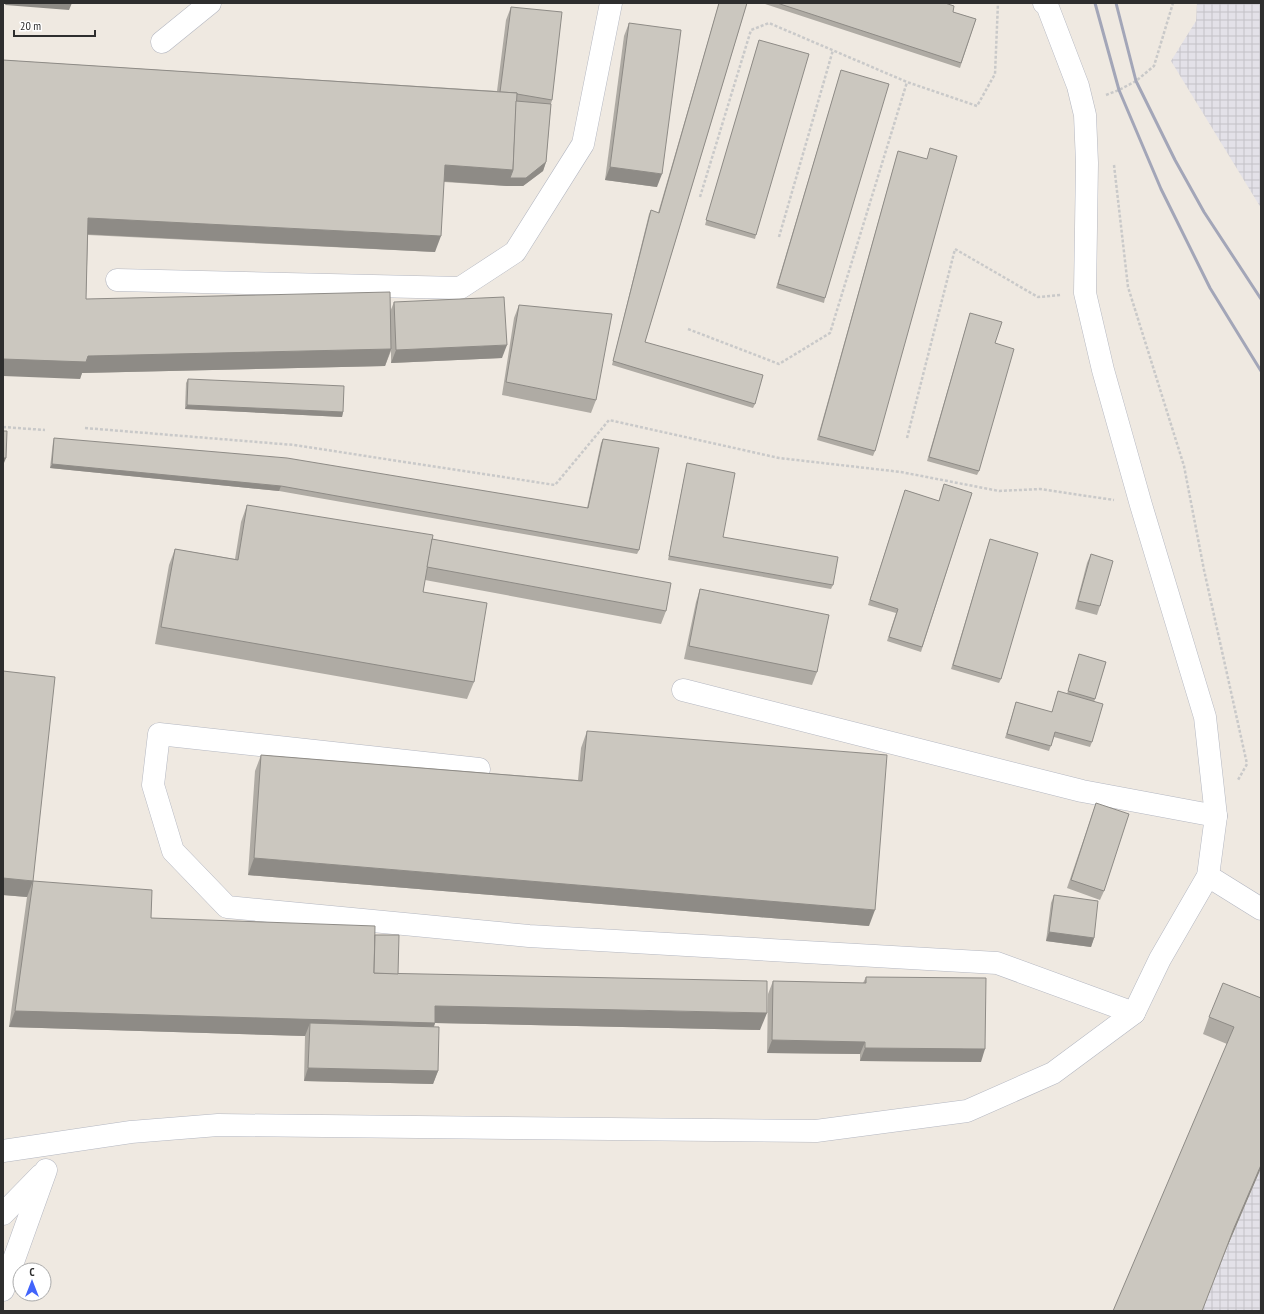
<svg xmlns="http://www.w3.org/2000/svg" width="1264" height="1314" font-family="'PT Sans Narrow',sans-serif">
  <style>
    .industrial { fill: url(#industrial-grid) }
    .lines { fill: none; stroke-linecap: round; stroke-linejoin: round }
    .minor-casing { stroke: #b4b7c1; stroke-width: 23 }
    .path { stroke: #c9c9c9; stroke-width: 2.5; stroke-dasharray: 3 2; stroke-linecap: butt }
    .minor { stroke: #fff; stroke-width: 22 }
    .rail { stroke: #a3a6b8; stroke-width: 3 }
    .wall { fill: #afaba4 }
    .shaded-wall { fill: #8e8b86 }
    .building { fill: #cbc7bf; stroke: #8e8b86 }
  </style>
  <defs>
    <pattern id="industrial-grid" width="8" height="8" patternUnits="userSpaceOnUse"><rect width="8" height="8" fill="#e3e1e8"/><path d="M0 4h8M4 0v8" fill="none" stroke="#c3c1c7"/></pattern>
  </defs>
  <rect width="100%" height="100%" fill="#efe9e1"/>
  <g class="industrial">
    <polygon points="1197,3 1261,3 1261,208 1171,61 1196,21"/>
    <polygon points="1261,1168 1261,1311 1202,1311 1228,1245"/>
  </g>
  <g class="lines">
    <defs>
      <g id="minor">
        <polyline points="162,42 210,3"/>
        <polyline points="117,280 460,288 515,252 583,144 611,3"/>
        <polyline points="683,690 1082,791 1216,816"/>
        <polyline points="479,769 159,734 153,785 173,851 227,907 529,936 997,963 1134,1013"/>
        <polyline points="1208,876 1261,909"/>
        <polyline points="3,1151 131,1132 218,1125 816,1131 967,1111 1053,1073 1134,1013 1160,959 1208,876 1216,816 1205,717 1141,505 1103,370 1085,293 1087,163 1085,115 1078,86 1047,5 1044,3"/>
        <polyline points="3,1214 41,1175"/>
        <polyline points="3,1290 46,1170"/>
      </g>
    </defs>
    <use href="#minor" class="minor-casing"/>
    <g class="path">
      <polyline points="1106,95 1119,90 1136,81 1154,66 1173,3"/>
      <polyline points="1114,165 1128,287 1184,466 1204,570 1247,764 1238,780"/>
      <polyline points="700,197 751,30 769,23 907,82 977,106 995,74 998,3"/>
      <polyline points="779,237 833,50"/>
      <polyline points="688,329 779,364 830,333 907,82"/>
      <polyline points="3,427 45,430"/>
      <polyline points="85,428 294,445 555,485 609,420 779,458 901,472 999,491 1040,489 1114,500"/>
      <polyline points="907,438 955,249 1038,297 1061,295"/>
    </g>
    <use href="#minor" class="minor"/>
    <g class="rail">
      <polyline points="1095,3 1119,90 1161,189 1210,288 1261,371"/>
      <polyline points="1116,3 1136,81 1175,160 1204,212 1261,299"/>
    </g>
  </g>
  <g class="wall">
    <polygon points="719,3 747,3 645,342 755,404 753,408 612,365 649,214 651,210 658,213"/>
    <polygon points="762,3 945,3 953,12 976,19 960,68"/>
    <polygon points="511,7 552,100 551,104 546,162 543,171 523,186 507,186 444,182 435,252 88,235 86,299 390,312 394,302 502,358 391,363 391,351 385,366 82,373 80,379 3,60 497,91 506,20"/>
    <polygon points="629,23 657,187 605,180 624,36"/>
    <polygon points="759,40 756,235 755,239 705,225"/>
    <polygon points="840,74 825,298 824,303 776,288"/>
    <polygon points="898,151 875,451 873,456 817,440"/>
    <polygon points="519,305 596,400 591,413 502,395 514,318"/>
    <polygon points="970,313 979,471 977,475 927,461"/>
    <polygon points="188,379 343,412 342,417 185,409 186,383"/>
    <polygon points="54,438 587,508 601,443 603,439 639,550 637,554 279,491 50,468 53,442"/>
    <polygon points="687,463 723,537 833,585 831,589 668,560 686,468"/>
    <polygon points="905,490 938,501 972,493 921,652 887,641 896,613 868,605"/>
    <polygon points="247,505 432,539 666,611 661,624 425,580 423,592 474,682 467,699 155,644 169,565 175,549 235,559 241,522"/>
    <polygon points="990,539 1001,679 999,683 951,669"/>
    <polygon points="1091,554 1100,606 1097,615 1075,609 1087,563"/>
    <polygon points="700,589 817,672 812,685 684,659 696,602"/>
    <polygon points="1079,654 1106,662 1094,702 1092,742 1090,747 1054,737 1049,751 1005,738 1016,702 1051,712 1067,694"/>
    <polygon points="3,671 33,881 151,918 375,935 398,974 760,1030 435,1023 434,1027 438,1071 433,1084 304,1081 305,1036 9,1027 27,897 3,895"/>
    <polygon points="587,731 869,926 248,875 255,771 261,755 578,780 581,748"/>
    <polygon points="1096,803 1104,891 1100,900 1067,888"/>
    <polygon points="1054,895 1094,938 1091,947 1046,941 1051,903"/>
    <polygon points="866,977 981,1062 860,1061 860,1054 767,1053 768,994 773,981 863,983"/>
    <polygon points="1261,998 1261,1168 1228,1245 1227,1044 1203,1034 1209,1017"/>
  </g>
  <g class="shaded-wall">
    <polygon points="6,3 72,3 69,10 5,5"/>
    <polygon points="546,162 543,171 523,186 507,186 439,181 445,165 513,170"/>
    <polygon points="610,167 662,174 657,187 605,180"/>
    <polygon points="88,218 441,236 435,252 82,234"/>
    <polygon points="507,345 502,358 391,363 396,350"/>
    <polygon points="391,349 385,366 82,373 80,379 3,376 3,359 88,356"/>
    <polygon points="187,405 343,412 342,417 185,409"/>
    <polygon points="3,458 6,458 4,463 3,463"/>
    <polygon points="52,464 281,486 279,491 50,468"/>
    <polygon points="254,858 875,910 869,926 248,875"/>
    <polygon points="3,878 33,881 27,897 3,895"/>
    <polygon points="1049,932 1094,938 1091,947 1046,941"/>
    <polygon points="435,1006 767,1013 760,1030 435,1023 429,1040 310,1023 305,1036 9,1027 15,1011"/>
    <polygon points="772,1040 865,1042 860,1054 767,1053"/>
    <polygon points="865,1048 985,1049 981,1062 860,1061"/>
    <polygon points="308,1068 438,1071 433,1084 304,1081"/>
    <polygon points="1261,1165 1261,1168 1228,1245 1202,1311 1234,1228"/>
  </g>
  <g class="building">
    <polygon points="719,3 747,3 645,342 763,375 755,404 613,361 651,210 659,213"/>
    <polygon points="777,3 945,3 954,6 953,12 976,19 961,63"/>
    <polygon points="511,7 562,12 552,100 517,94 517,93 500,92"/>
    <polygon points="629,23 681,30 662,174 610,167"/>
    <polygon points="759,40 809,54 756,235 706,220"/>
    <polygon points="3,60 517,93 513,170 445,165 441,236 88,218 86,299 390,292 391,349 88,356 86,362 3,359"/>
    <polygon points="841,70 889,84 825,298 778,284"/>
    <polygon points="516,101 551,104 546,162 526,178 510,178 513,170"/>
    <polygon points="930,148 957,156 875,451 819,436 898,151 927,159"/>
    <polygon points="504,297 507,345 396,350 394,302"/>
    <polygon points="519,305 612,314 596,400 506,382"/>
    <polygon points="970,313 1002,322 995,343 1014,349 979,471 929,457"/>
    <polygon points="188,379 344,386 343,412 187,405"/>
    <polygon points="3,431 7,431 6,458 3,458"/>
    <polygon points="54,438 287,458 588,508 603,439 659,448 639,550 281,486 52,464"/>
    <polygon points="687,463 735,473 723,537 838,557 833,585 669,556"/>
    <polygon points="944,484 972,493 922,647 889,637 898,609 870,600 905,490 939,501"/>
    <polygon points="247,505 433,535 423,592 487,603 474,682 161,627 175,549 238,560"/>
    <polygon points="432,539 671,583 666,611 427,567"/>
    <polygon points="990,539 1038,553 1001,679 953,665"/>
    <polygon points="1091,554 1113,561 1100,606 1078,601"/>
    <polygon points="700,589 829,615 817,672 689,646"/>
    <polygon points="1079,654 1106,662 1095,699 1068,691"/>
    <polygon points="3,671 55,677 33,881 152,890 151,918 375,926 374,973 767,981 767,1013 435,1006 435,1023 15,1011 33,881 3,878"/>
    <polygon points="1058,691 1103,704 1092,742 1055,732 1051,746 1007,734 1016,702 1052,712"/>
    <polygon points="587,731 887,755 875,910 254,858 261,755 582,781"/>
    <polygon points="1096,803 1129,814 1104,891 1071,880"/>
    <polygon points="1054,895 1098,901 1094,938 1049,932"/>
    <polygon points="375,935 399,935 398,974 374,973"/>
    <polygon points="866,977 986,978 985,1049 865,1048 865,1042 772,1040 773,981 866,983"/>
    <polygon points="1223,983 1261,998 1261,1165 1234,1228 1202,1311 1113,1311 1234,1027 1209,1017"/>
    <polygon points="310,1023 439,1027 438,1071 308,1068"/>
  </g>
  <rect width="1264" height="1314" fill="none" stroke="#2e2e2e" stroke-width="8"/>
  <g transform="translate(32 1282)"><circle r="19" fill="#ffffff" stroke="#ababab"/>
  <path d="M0-3L7 15L0 10L-7 15Z" fill="#4264fb"/>
  <text y="-6" font-size="11" font-weight="bold" text-anchor="middle" fill="#2e2e2e">С</text>
  </g>
  <path d="M14 30v6h81v-6" fill="none" stroke="#2e2e2e" stroke-width="2"/>
  <text x="20" y="30" font-size="12" fill="#2e2e2e" stroke="#ffffff" stroke-width="3" paint-order="stroke">20 m</text>
</svg>
